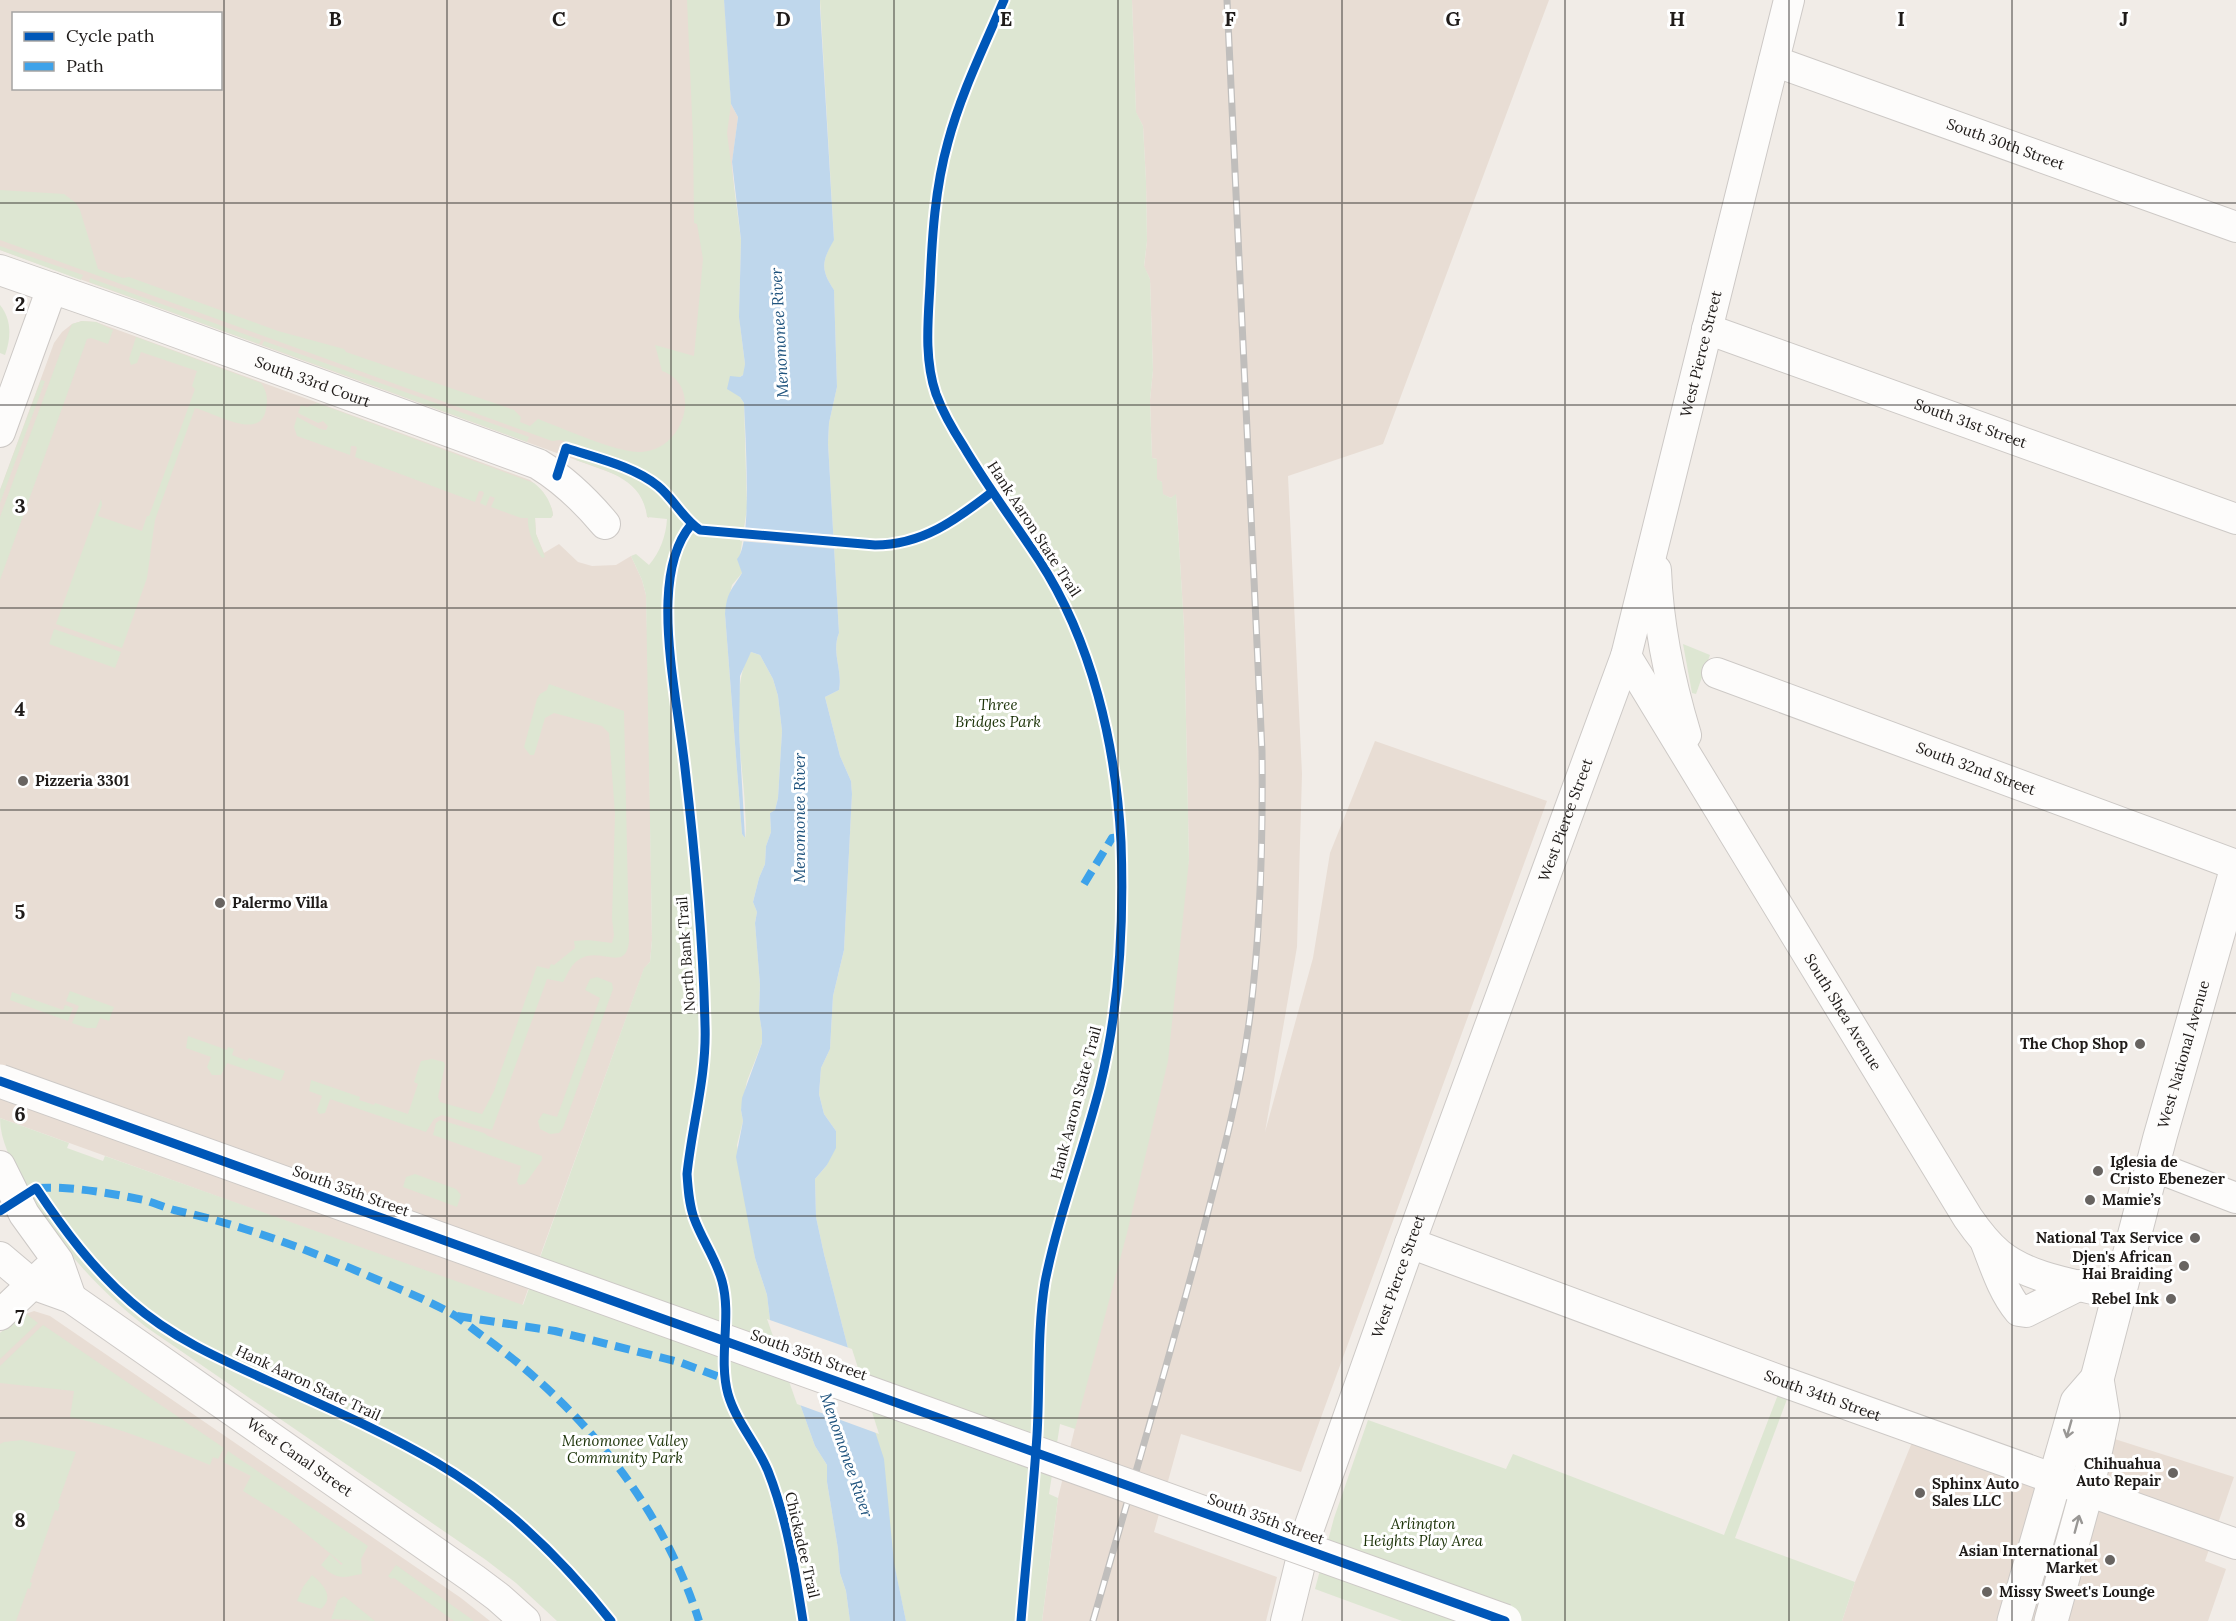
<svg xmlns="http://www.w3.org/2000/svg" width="2236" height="1621" font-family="Lora,serif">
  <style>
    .built { fill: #e8ddd4; fill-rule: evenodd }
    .green { fill: #dde6d2 }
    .water { fill: #bfd7ec }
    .pier { fill: #f1ece7 }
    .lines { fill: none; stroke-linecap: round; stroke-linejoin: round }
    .minor-casing { stroke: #cdc9c6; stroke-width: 32 }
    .major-casing { stroke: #cdc9c6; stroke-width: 35 }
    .minor { stroke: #fdfcfb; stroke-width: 30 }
    .major { stroke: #fdfcfb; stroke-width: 33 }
    .rail-casing { stroke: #c0bebc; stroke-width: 7 }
    .rail { stroke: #fff; stroke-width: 4.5; stroke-dasharray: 14; stroke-linecap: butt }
    .major-bridge-casing { stroke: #cdc9c6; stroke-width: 35; stroke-linecap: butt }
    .major-bridge { stroke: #fdfcfb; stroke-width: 33 }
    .quiet { stroke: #3da2ea; stroke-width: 8; stroke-dasharray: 15 8; stroke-linecap: butt }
    .cycleway-casing { stroke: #fff; stroke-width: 13 }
    .cycleway { stroke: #0057b8; stroke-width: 9 }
    .oneway { stroke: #999795 }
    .grid { fill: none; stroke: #1f1b19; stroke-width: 1.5; stroke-opacity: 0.55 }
    .poi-dot { fill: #686461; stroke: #fff; stroke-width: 2 }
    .labels { text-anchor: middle; stroke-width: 6; stroke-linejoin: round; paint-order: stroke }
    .street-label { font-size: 15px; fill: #1f1b19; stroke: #fff }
    .park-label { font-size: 15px; font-style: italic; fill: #1a3106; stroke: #fff }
    .poi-label { font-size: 15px; font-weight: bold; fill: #1f1b19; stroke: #fff; text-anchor: start }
    .water-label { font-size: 16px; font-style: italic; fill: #20547e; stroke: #fff }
    .grid-label { font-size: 20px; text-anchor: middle; font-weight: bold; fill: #1f1b19; stroke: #fff; stroke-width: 6; stroke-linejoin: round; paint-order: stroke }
  </style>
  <rect width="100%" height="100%" fill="#f1ece7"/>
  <g class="built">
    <path d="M0 0H724L731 104 738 117 732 163 739 252 740 397 671 491 669 504 648 518 645 505 639 493 630 483 617 475 0 250ZM14 14H220V88H14Z"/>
    <polygon points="1132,0 1549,0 1383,444 1288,476 1302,774 1297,947 1265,1132 1313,958 1330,853 1375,741 1547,801 1301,1472 1181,1434 1154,1532 1277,1577 1266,1621 1042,1621 1058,1498 1078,1415 1189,860 1184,627 1176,495 1171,498 1162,494 1162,482 1157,480 1157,459 1152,458 1150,400 1153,370 1150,279 1144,267 1147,241 1146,181 1143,126 1136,113"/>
    <polygon points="82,321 96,322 530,480 543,492 552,509 553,515 551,518 535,518 536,534 544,553 559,544 578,562 592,566 616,565 631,556 642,580 646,595 648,668 652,940 650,962 644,969 522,1306 0,1118 0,490 54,343 62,332 72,324"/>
    <polygon points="34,1311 50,1316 461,1598 490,1621 0,1621 0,1333 23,1315"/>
    <polygon points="2055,1420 2234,1477 2205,1561 2226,1569 2208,1621 1842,1621 1855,1582 1913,1440 2034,1485"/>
  </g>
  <g class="green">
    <path d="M687 0H724L731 104 727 133 741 240 739 317 745 364 744 374 740 377V397L744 403 747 508 740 556 742 573 732 585 725 614 742 834 745 838C747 829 745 816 745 806 743 766 728 684 751 652L760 655 773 679 778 696 782 731 778 798 775 810 770 813 771 832 766 846 765 864 759 878 753 902 757 912 755 923 760 985 759 1013 762 1032V1043L747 1081 741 1110 743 1121 737 1145 755 1258 767 1295 770 1320 815 1446 827 1465V1482L838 1549 840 1573 846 1591 850 1621H557L516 1583 486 1560 146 1327C93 1285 55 1242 23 1182 12 1162 0 1141 0 1118L69 1143 67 1148 103 1161 105 1156 523 1305 644 968 650 962 652 940 646 595 642 580 631 556 636 554 649 565C660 552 666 536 667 519L647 517C643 479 607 471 576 460L579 456C612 468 644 478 669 503L671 490C642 463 598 453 561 440L552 441 0 240V190L64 194 76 203 80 210 98 269 123 278 129 277 278 331 344 349 346 352 514 410 521 417 520 422 530 426 538 419C562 428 620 454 642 452 685 449 703 385 662 371L655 345 694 356 703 259 697 224 694 223 693 138Z"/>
    <path d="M820 0H1132L1136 112 1143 126 1146 181 1147 241 1144 266 1150 279 1153 370 1150 400 1152 458 1157 459V479L1162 482 1163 494 1171 498 1176 494 1184 627 1189 860 1168 1061 1127 1233 1075 1429 1060 1424 1049 1494 1058 1498 1042 1621H906L848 1348 824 1254 816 1217 815 1179 827 1165 836 1131 824 1114 819 1094 821 1068 830 1049 833 996 844 950 852 794 851 781 840 756 825 697 839 690C843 671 831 652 839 633L828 443 829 423 837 387 834 290C820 269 822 261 834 239Z"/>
    <polygon points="0,246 83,275 81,280 0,250"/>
    <polygon points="90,278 261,340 259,344 89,282"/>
    <path d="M0 305C12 320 11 338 5 355L0 353Z"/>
    <polygon points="82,321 96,322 113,330 108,344 91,338 87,339 0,580 0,517 62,348 72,324"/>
    <path d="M136 337 261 383C267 392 268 398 266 409 261 442 215 413 195 408L155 520 147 578 122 648 56 624 101 499 102 505 98 516 142 531 147 516H149L195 389 192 386 197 371 141 352 137 363 131 365 129 359Z"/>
    <polygon points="264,341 529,437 527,442 262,345"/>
    <polygon points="41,380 45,381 0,503 0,490"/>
    <path d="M317 403 534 483C545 492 551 502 553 515L551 518H535L536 534 545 557 542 558C534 546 527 531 528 518H521L491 507 495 498 490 496 486 506 480 503 484 493 482 491H479L475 502 355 457 357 448 355 446H351L350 455 297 436 294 427 297 417 320 429 326 430 328 426 323 421 318 423 298 413 301 405 307 407Z"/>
    <polygon points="54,629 121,652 115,668 49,644"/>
    <polygon points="1683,644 1710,655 1696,694 1692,693"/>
    <path d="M549 684 624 711 629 940C627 974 600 946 580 959 571 964 568 973 563 982L547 979 492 1130 442 1115 434 1119 426 1132 330 1099 325 1113 319 1114 317 1110 322 1096 309 1091 311 1080 360 1097 359 1100 374 1105 375 1103 408 1114 418 1084 414 1082 421 1061 432 1059 444 1062 445 1065 438 1097 440 1102 482 1114 494 1091 537 966 549 969 551 964 554 965 575 948 574 941 588 940 612 943 614 935 612 919 615 814 609 733 602 726 554 713 545 718 535 752 534 755H530L524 747 537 699 540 694 547 690Z"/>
    <polygon points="597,977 612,983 613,989 563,1128 559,1133 550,1134 540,1129 538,1121 543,1113 557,1117 600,998 585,990 590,979"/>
    <polygon points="70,991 114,1007 109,1021 100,1018 96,1028 87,1028 72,1023 79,1006 66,1001"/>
    <polygon points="12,992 63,1010 65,1005 73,1008 68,1021 10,1000"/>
    <polygon points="188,1036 227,1050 228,1047 234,1049 232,1055 247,1061 249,1058 285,1071 281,1081 227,1063 221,1075 212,1075 207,1067 211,1057 186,1048"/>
    <polygon points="440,1120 484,1133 488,1136 542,1156 542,1160 525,1184 519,1185 517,1181 521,1166 433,1135 436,1123"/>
    <polygon points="415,1174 456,1189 461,1195 457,1207 403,1187 406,1177"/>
    <polygon points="25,1313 38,1323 0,1359 0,1333"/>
    <path d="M43 1325 224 1448 218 1459 213 1457 210 1465C165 1446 119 1427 70 1417L74 1391 0 1383V1366Z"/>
    <polygon points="1779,1392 1789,1394 1735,1538 1855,1582 1842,1621 1402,1621 1315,1589 1334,1518 1368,1420 1506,1469 1513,1454 1724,1535"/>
    <polygon points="22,1440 76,1452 58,1503 60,1504 58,1511 55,1510 30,1582 32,1583 30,1589 28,1588 16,1621 0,1621 0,1444 4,1442"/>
    <path d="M228 1451 368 1546 361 1559 362 1574C341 1578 337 1580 321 1565L330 1554 341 1565 343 1564 288 1519 243 1491 251 1476 223 1462Z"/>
    <polygon points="396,1565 474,1621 454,1621 394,1578 391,1579 388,1576"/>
    <path d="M312 1575C323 1584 335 1597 321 1609L297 1601 303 1587Z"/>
    <polygon points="344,1596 375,1621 331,1619 338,1600"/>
  </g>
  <path class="water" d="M724 0H820V7L834 240C822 261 820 269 834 290L837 387 829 423 828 443 839 633C831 652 843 671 839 690L825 697 840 756 851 781 852 794 844 950 833 996 830 1049 821 1068 819 1094 824 1114 836 1131V1148L827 1165 815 1179 816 1217 824 1254 848 1348 884 1459 894 1563 906 1621H850L846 1591 840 1573 838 1549 827 1482V1465L815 1446 770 1320 767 1295 755 1258 736 1157 743 1121 741 1110 742 1098 762 1043V1032L759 1013 760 985 755 923 757 912 753 902 759 878 765 864 766 846 771 832 770 813 775 810 778 798 782 731 778 696 773 679 760 655 751 652 740 676 739 731 745 838 742 834 725 614C727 592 731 591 742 573L737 559C753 544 745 429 744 403L740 397 727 389 730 376 740 377 743 375 745 364 739 317 741 240 732 162 738 117 731 104Z"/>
  <g class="pier">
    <polygon points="742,528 836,535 837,549 740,541"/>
    <polygon points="767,1319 852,1349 879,1434 797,1404"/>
  </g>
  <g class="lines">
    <defs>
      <g id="minor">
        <path id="s1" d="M1774 61 2236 227"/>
        <path id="s2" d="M0 270 132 316 538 464C564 480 585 500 605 524"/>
        <path id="s3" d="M1707 329 2236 519"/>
        <polyline points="0,432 52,288"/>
        <path d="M1656 570C1658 625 1670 682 1686 735"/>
        <path id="s4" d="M1626 656 1968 1218C1977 1231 1987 1244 1999 1254 2031 1280 2080 1285 2119 1295"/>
        <path id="s5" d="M1717 673 2236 865"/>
        <polyline points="0,1166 24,1214 58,1261 71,1298"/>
        <polyline points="2153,1166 2236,1198"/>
        <path id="s6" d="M1410 1243 1784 1382 2236 1544"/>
        <path d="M1986 1243C1995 1266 2003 1292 2019 1311L2026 1312 2080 1285"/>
        <path id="s7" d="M0 1257 32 1284 71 1298 474 1579 498 1597 525 1621"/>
        <polyline points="0,1315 46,1271"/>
        <path id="s8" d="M1286 1621 1309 1528 1410 1243 1626 656 1789 0"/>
      </g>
      <g id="major">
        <polyline points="2014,1621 2077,1402 2097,1379"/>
        <path id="s9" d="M2051 1621 2087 1490 2103 1416 2097 1379 2160 1137 2236 871"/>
      </g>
    </defs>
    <use href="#minor" class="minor-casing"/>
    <use href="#major" class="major-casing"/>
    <use href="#minor" class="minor"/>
    <use href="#major" class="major"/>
    <defs>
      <path id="rail" d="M1093 1621C1128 1500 1163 1379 1196 1258 1216 1180 1238 1103 1249 1023 1261 933 1263 842 1262 751L1227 0"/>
    </defs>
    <use href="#rail" class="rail-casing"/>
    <use href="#rail" class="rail"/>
    <defs>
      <polyline id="major-bridge" points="0,1081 1505,1621"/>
    </defs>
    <use href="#major-bridge" class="major-bridge-casing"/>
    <use href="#major-bridge" class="major-bridge"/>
    <g class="quiet">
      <polyline points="1084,884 1112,838 1120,837"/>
      <path d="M36 1188C71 1186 109 1193 144 1200 154 1203 164 1207 174 1210 242 1225 307 1249 371 1277 399 1289 428 1300 454 1315 465 1322 476 1332 487 1339 583 1409 663 1507 699 1621"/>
      <polyline points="457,1316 555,1331 679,1362 725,1379"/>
    </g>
    <defs>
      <g id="cycleway">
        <path d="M1004 0C984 47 961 93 948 142 935 188 932 237 930 285 928 321 924 359 936 394 943 413 953 430 964 447 987 486 1014 522 1039 560 1092 641 1116 746 1121 842 1124 924 1120 1006 1100 1086 1083 1152 1058 1216 1045 1282 1037 1330 1040 1386 1037 1435 1033 1497 1026 1559 1021 1621"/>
        <path d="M557 476 566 448C596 458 633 466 658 486 674 499 683 519 700 530L875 545C922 545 956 520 992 492"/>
        <path d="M691 525C674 545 669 575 668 601 666 653 679 716 685 768 695 853 703 940 705 1025 707 1075 692 1125 687 1174 688 1189 689 1204 694 1218 702 1240 716 1259 722 1281 732 1317 718 1357 728 1394 736 1422 757 1444 768 1471 787 1519 795 1570 803 1621"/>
        <polyline points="0,1081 1505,1621"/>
        <path d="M0 1211 36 1188C64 1230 93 1269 131 1302 172 1338 220 1359 269 1381 326 1407 383 1431 437 1463 505 1503 562 1559 611 1621"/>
      </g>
    </defs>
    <use href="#cycleway" class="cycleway-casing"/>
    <use href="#cycleway" class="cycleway"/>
  </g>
  <defs><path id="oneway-shaft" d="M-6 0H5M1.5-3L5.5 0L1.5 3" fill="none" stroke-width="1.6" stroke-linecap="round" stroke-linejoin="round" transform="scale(1.5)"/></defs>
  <g class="oneway">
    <use href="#oneway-shaft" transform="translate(2069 1429) rotate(106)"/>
    <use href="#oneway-shaft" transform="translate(2077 1524) rotate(-75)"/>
  </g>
  <path class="grid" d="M224 0V1621M447 0V1621M671 0V1621M894 0V1621M1118 0V1621M1342 0V1621M1565 0V1621M1789 0V1621M2012 0V1621M0 203H2236M0 405H2236M0 608H2236M0 810H2236M0 1013H2236M0 1216H2236M0 1418H2236"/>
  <g class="poi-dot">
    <circle cx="23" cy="781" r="6"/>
    <circle cx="220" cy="903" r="6"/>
    <circle cx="2140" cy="1044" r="6"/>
    <circle cx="2098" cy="1171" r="6"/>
    <circle cx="2090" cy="1200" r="6"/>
    <circle cx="2195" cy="1238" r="6"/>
    <circle cx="2184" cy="1266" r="6"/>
    <circle cx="2171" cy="1299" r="6"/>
    <circle cx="2173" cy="1473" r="6"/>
    <circle cx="1920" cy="1493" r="6"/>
    <circle cx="2110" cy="1560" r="6"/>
    <circle cx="1987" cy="1592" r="6"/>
  </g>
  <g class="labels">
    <g class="street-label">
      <text dy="5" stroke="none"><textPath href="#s1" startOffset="246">South 30th Street</textPath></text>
      <text dy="5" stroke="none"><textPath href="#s8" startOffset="1335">West Pierce Street</textPath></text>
      <text dy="5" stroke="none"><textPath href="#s2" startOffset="332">South 33rd Court</textPath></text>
      <text dy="5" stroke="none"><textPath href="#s3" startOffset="280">South 31st Street</textPath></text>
      <text transform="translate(1034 529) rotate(57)" y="5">Hank Aaron State Trail</text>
      <text dy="5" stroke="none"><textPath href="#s5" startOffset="276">South 32nd Street</textPath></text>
      <text dy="5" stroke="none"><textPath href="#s8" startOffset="849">West Pierce Street</textPath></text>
      <text transform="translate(686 954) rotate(-94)" y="5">North Bank Trail</text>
      <text dy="5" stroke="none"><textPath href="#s4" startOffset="417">South Shea Avenue</textPath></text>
      <text dy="5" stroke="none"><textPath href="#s9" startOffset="585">West National Avenue</textPath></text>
      <text transform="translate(1076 1103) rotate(-75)" y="5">Hank Aaron State Trail</text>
      <text transform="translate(351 1191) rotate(20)" y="5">South 35th Street</text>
      <text dy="5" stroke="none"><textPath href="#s8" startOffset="363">West Pierce Street</textPath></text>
      <text transform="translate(809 1355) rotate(20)" y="5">South 35th Street</text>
      <text transform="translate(308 1383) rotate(25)" y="5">Hank Aaron State Trail</text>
      <text dy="5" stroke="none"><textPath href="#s6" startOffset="440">South 34th Street</textPath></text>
      <text dy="5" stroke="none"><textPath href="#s7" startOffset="362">West Canal Street</textPath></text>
      <text transform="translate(1266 1519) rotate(20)" y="5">South 35th Street</text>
      <text transform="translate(802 1545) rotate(77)" y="5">Chickadee Trail</text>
    </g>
    <g class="park-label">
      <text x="998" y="710">Three<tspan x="998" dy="17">Bridges Park</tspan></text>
      <text x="625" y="1446">Menomonee Valley<tspan x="625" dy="17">Community Park</tspan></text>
      <text x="1423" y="1529">Arlington<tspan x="1423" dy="17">Heights Play Area</tspan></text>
    </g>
    <g class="poi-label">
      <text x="35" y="786">Pizzeria 3301</text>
      <text x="232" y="908">Palermo Villa</text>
      <text x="2128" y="1049" text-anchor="end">The Chop Shop</text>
      <text x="2110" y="1167">Iglesia de<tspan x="2110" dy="17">Cristo Ebenezer</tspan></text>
      <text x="2102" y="1205">Mamie’s</text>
      <text x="2183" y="1243" text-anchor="end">National Tax Service</text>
      <text x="2172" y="1262" text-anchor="end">Djen's African<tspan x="2172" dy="17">Hai Braiding</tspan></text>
      <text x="2159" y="1304" text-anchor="end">Rebel Ink</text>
      <text x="2161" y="1469" text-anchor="end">Chihuahua<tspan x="2161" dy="17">Auto Repair</tspan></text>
      <text x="1932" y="1489">Sphinx Auto<tspan x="1932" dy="17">Sales LLC</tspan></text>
      <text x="2098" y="1556" text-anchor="end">Asian International<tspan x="2098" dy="17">Market</tspan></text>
      <text x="1999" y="1597">Missy Sweet's Lounge</text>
    </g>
    <g class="water-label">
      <text transform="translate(779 333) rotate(-93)" y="6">Menomonee River</text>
      <text transform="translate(799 818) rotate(-90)" y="6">Menomonee River</text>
      <text transform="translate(847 1455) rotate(71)" y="6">Menomonee River</text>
    </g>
  </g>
  <g class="grid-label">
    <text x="335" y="26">B</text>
    <text x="559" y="26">C</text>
    <text x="783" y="26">D</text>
    <text x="1006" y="26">E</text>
    <text x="1230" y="26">F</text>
    <text x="1453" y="26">G</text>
    <text x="1677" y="26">H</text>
    <text x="1901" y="26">I</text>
    <text x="2124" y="26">J</text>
    <text x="20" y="311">2</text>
    <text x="20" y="513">3</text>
    <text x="20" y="716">4</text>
    <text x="20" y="919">5</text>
    <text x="20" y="1121">6</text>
    <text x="20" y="1324">7</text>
    <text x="20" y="1527">8</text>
  </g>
  <rect x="12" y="12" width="210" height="78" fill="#ffffff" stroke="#a5a4a3" stroke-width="1.5"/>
  <rect x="24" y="32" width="30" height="9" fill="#0057b8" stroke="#a5a4a3" stroke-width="1.5"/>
  <text x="66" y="42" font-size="18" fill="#1f1b19">Cycle path</text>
  <rect x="24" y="62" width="30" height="9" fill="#3da2ea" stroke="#a5a4a3" stroke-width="1.5"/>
  <text x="66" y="72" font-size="18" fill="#1f1b19">Path</text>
</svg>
